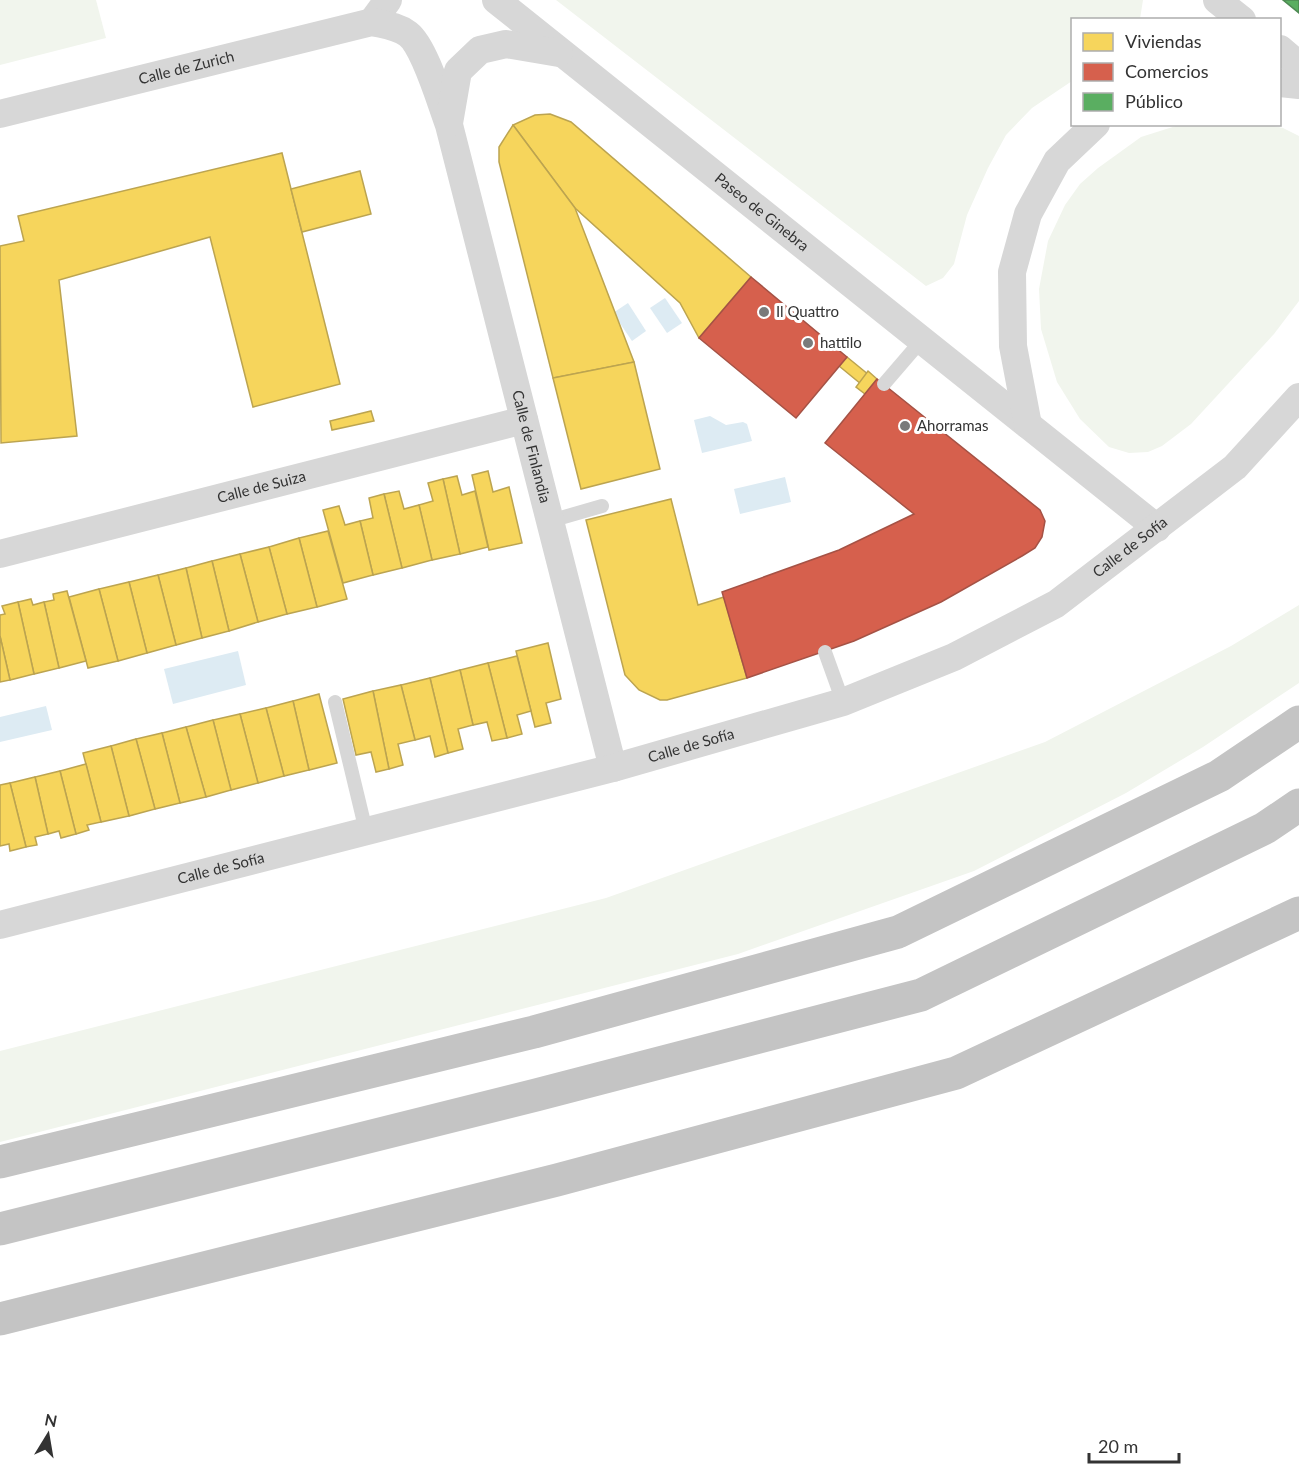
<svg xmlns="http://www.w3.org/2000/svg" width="1299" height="1483" font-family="Lato,sans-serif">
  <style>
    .green { fill: #f1f5ed }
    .water { fill: #ddebf3 }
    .homes { fill: #f6d55c; stroke: #bca450; stroke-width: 1.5 }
    .shops { fill: #d6604d; stroke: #a55245; stroke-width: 1.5 }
    .public { fill: #5aae61; stroke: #4e8953; stroke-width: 1.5 }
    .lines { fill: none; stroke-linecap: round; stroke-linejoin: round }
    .service { stroke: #d7d7d7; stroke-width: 14 }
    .minor { stroke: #d7d7d7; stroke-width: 28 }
    .motorway { stroke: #c4c4c4; stroke-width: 33 }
    .poi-dot { fill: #7a7a7a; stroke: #fff; stroke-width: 2 }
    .labels { text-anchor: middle; stroke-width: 6; stroke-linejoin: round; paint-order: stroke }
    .street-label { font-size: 15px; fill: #333; stroke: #fff }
    .poi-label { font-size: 15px; fill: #333; stroke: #fff; text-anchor: start }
  </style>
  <rect width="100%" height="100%" fill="#fff"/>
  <g class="green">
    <polygon points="0,0 96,0 106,38 0,65"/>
    <polygon points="556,0 1143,0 1140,19 1072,20 1072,81 1032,108 1006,135 988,168 967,215 954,264 943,278 926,286"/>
    <polygon points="1179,125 1269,125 1283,128 1299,136 1299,301 1274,334 1191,424 1162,446 1148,452 1129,453 1109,447 1080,419 1057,382 1041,329 1039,289 1048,241 1065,205 1080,184 1098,168 1141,137"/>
    <polygon points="1299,605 1299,683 1203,747 1126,793 974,871 738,954 0,1142 0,1051 606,898 1045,742 1231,646"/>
  </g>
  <g class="water">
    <polygon points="665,298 682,323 667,333 650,308"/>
    <polygon points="628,303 646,331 632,341 613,313"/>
    <polygon points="710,416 726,425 743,422 747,424 752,441 702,453 694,420"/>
    <polygon points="785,477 791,502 740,514 734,489"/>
    <polygon points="238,651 246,685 173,704 164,669"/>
    <polygon points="46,706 52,730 0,742 0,717"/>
  </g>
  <g class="homes">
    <polygon points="550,114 571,122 751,277 699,338 680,303 575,208 513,125 535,115"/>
    <polygon points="513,125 575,208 634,362 553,378 499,162 499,147"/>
    <polygon points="282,153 340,384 253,407 210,237 59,280 77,436 1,443 0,246 24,241 18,216"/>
    <polygon points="360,171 371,214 302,232 291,189"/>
    <polygon points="847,357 869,375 861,384 839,366"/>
    <polygon points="634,362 660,469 581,489 553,378"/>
    <polygon points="868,371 877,379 865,394 856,387"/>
    <polygon points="371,411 374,421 332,430 330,421"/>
    <polygon points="488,471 493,492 509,487 522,543 489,550 472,475"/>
    <polygon points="457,476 462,495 475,491 488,547 460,554 443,479"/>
    <polygon points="443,479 460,554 432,560 419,505 433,501 428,483"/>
    <polygon points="399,491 404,509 419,505 432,560 402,568 384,494"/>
    <polygon points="384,494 402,568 373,575 360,521 373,518 369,498"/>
    <polygon points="671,499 698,605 724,597 747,678 667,700 660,700 639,690 625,675 586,520"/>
    <polygon points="339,506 345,525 360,521 373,575 343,583 323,510"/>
    <polygon points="328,531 347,599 317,607 299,538"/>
    <polygon points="299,538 317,607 287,614 269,547"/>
    <polygon points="269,547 287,614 258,622 240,554"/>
    <polygon points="240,554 258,622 229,631 212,561"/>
    <polygon points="212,561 229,631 202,638 186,568"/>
    <polygon points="186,568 202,638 176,645 158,575"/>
    <polygon points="158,575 176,645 147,653 129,582"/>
    <polygon points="129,582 147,653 118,661 99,589"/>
    <polygon points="99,589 118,661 88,668 69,597"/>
    <polygon points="67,591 86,661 59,668 44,602 54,600 53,594"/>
    <polygon points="31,599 33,605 44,602 59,668 34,674 18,602"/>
    <polygon points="18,602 34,674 10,680 0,636 0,615 5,614 2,606"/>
    <polygon points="0,636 10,680 0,682"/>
    <polygon points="548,643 561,699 546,703 551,723 535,727 516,651"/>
    <polygon points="517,656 531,711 517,715 522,734 507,738 488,663"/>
    <polygon points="488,663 507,738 492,741 487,722 473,725 460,670"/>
    <polygon points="460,670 473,725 458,729 463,749 448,753 430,678"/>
    <polygon points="430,678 448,753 435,757 430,736 415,740 401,685"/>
    <polygon points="401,685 415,740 398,744 403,765 389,769 373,691"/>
    <polygon points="373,691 389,769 376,772 371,752 356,755 343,699"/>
    <polygon points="319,694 337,763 309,770 293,701"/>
    <polygon points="293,701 309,770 284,776 266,708"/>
    <polygon points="266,708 284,776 258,783 240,714"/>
    <polygon points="240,714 258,783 231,790 213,720"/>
    <polygon points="213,720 231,790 206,797 186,727"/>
    <polygon points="186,727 206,797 180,803 162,733"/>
    <polygon points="162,733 180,803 155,809 136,739"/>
    <polygon points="136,739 155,809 129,816 111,746"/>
    <polygon points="111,746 129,816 101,822 83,753"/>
    <polygon points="86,764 101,822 87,825 89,830 76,834 60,771"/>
    <polygon points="60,771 76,834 61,838 59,831 48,834 35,777"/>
    <polygon points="35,777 48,834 35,837 37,845 26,847 10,783"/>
    <polygon points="10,783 26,847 10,851 9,844 0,846 0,785"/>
  </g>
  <g class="shops">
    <polygon points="751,277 847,357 796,418 699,338"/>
    <polygon points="877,379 1040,510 1045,521 1042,537 1035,548 1022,556 941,602 854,641 747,678 722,592 839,550 914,514 825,443"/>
  </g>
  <polygon class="public" points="1283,0 1299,0 1299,13"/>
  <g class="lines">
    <g class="service">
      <polyline points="884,384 921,341"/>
      <polyline points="550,521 602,506"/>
      <polyline points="825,652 843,702"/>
      <polyline points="335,702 366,831"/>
    </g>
    <g class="minor">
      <path id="s1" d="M496 0 1157 528"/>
      <polyline points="1217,0 1242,20"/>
      <polyline points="372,22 388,0"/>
      <polyline points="1280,49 1299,65"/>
      <polyline points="1280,83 1299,85"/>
      <path id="s2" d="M0 114 372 22C385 25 397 26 408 34 425 47 441 104 449 125L613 768"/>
      <polyline points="449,123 458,71 480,50 506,44 559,53"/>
      <polyline points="1028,425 1013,346 1012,272 1028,214 1057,161 1096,124"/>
      <path id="s3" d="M0 554 524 420"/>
      <path id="s4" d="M0 925 613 768 843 702 954 657 1056 604 1235 467 1299 397"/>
    </g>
    <g class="motorway">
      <polyline points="0,1162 534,1032 898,932 1219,776 1299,722"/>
      <polyline points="0,1229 536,1095 921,995 1265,828 1299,805"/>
      <polyline points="0,1319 557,1180 956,1073 1299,913"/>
    </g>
  </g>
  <g class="poi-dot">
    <circle cx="764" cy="312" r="6"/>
    <circle cx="808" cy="343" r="6"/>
    <circle cx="905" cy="426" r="6"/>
  </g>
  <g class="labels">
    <g class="street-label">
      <text dy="5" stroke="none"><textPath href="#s2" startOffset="192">Calle de Zurich</textPath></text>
      <text dy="5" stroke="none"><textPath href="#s1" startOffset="340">Paseo de Ginebra</textPath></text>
      <text dy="5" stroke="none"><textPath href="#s2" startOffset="854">Calle de Finlandia</textPath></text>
      <text dy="5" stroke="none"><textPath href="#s3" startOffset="270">Calle de Suiza</textPath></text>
      <text dy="5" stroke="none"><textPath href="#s4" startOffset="1200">Calle de Sofía</textPath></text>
      <text dy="5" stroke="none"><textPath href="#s4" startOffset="714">Calle de Sofía</textPath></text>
      <text dy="5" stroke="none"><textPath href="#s4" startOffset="228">Calle de Sofía</textPath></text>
    </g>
    <g class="poi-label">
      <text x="776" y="317">Il Quattro</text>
      <text x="820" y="348">hattilo</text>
      <text x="917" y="431">Ahorramas</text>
    </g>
  </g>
  <rect x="1071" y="18" width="210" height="108" fill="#ffffff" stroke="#adadad" stroke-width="1.5"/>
  <rect x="1083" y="33" width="30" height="18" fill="#f6d55c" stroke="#adadad" stroke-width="1.5"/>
  <text x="1125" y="48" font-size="18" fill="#333333">Viviendas</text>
  <rect x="1083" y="63" width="30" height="18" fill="#d6604d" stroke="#adadad" stroke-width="1.5"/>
  <text x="1125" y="78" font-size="18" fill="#333333">Comercios</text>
  <rect x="1083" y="93" width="30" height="18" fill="#5aae61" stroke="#adadad" stroke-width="1.5"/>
  <text x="1125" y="108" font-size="18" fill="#333333">Público</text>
  <g transform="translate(48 1435) rotate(11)" stroke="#ffffff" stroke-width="4.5" paint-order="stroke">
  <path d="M0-4.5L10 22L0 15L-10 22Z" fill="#333333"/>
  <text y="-9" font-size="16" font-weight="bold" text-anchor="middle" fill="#333333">N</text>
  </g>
  <path d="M1089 1453v9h90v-9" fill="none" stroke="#333333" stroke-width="3"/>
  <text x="1098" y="1453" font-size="18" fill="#333333" stroke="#ffffff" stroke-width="4.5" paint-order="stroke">20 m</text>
</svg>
